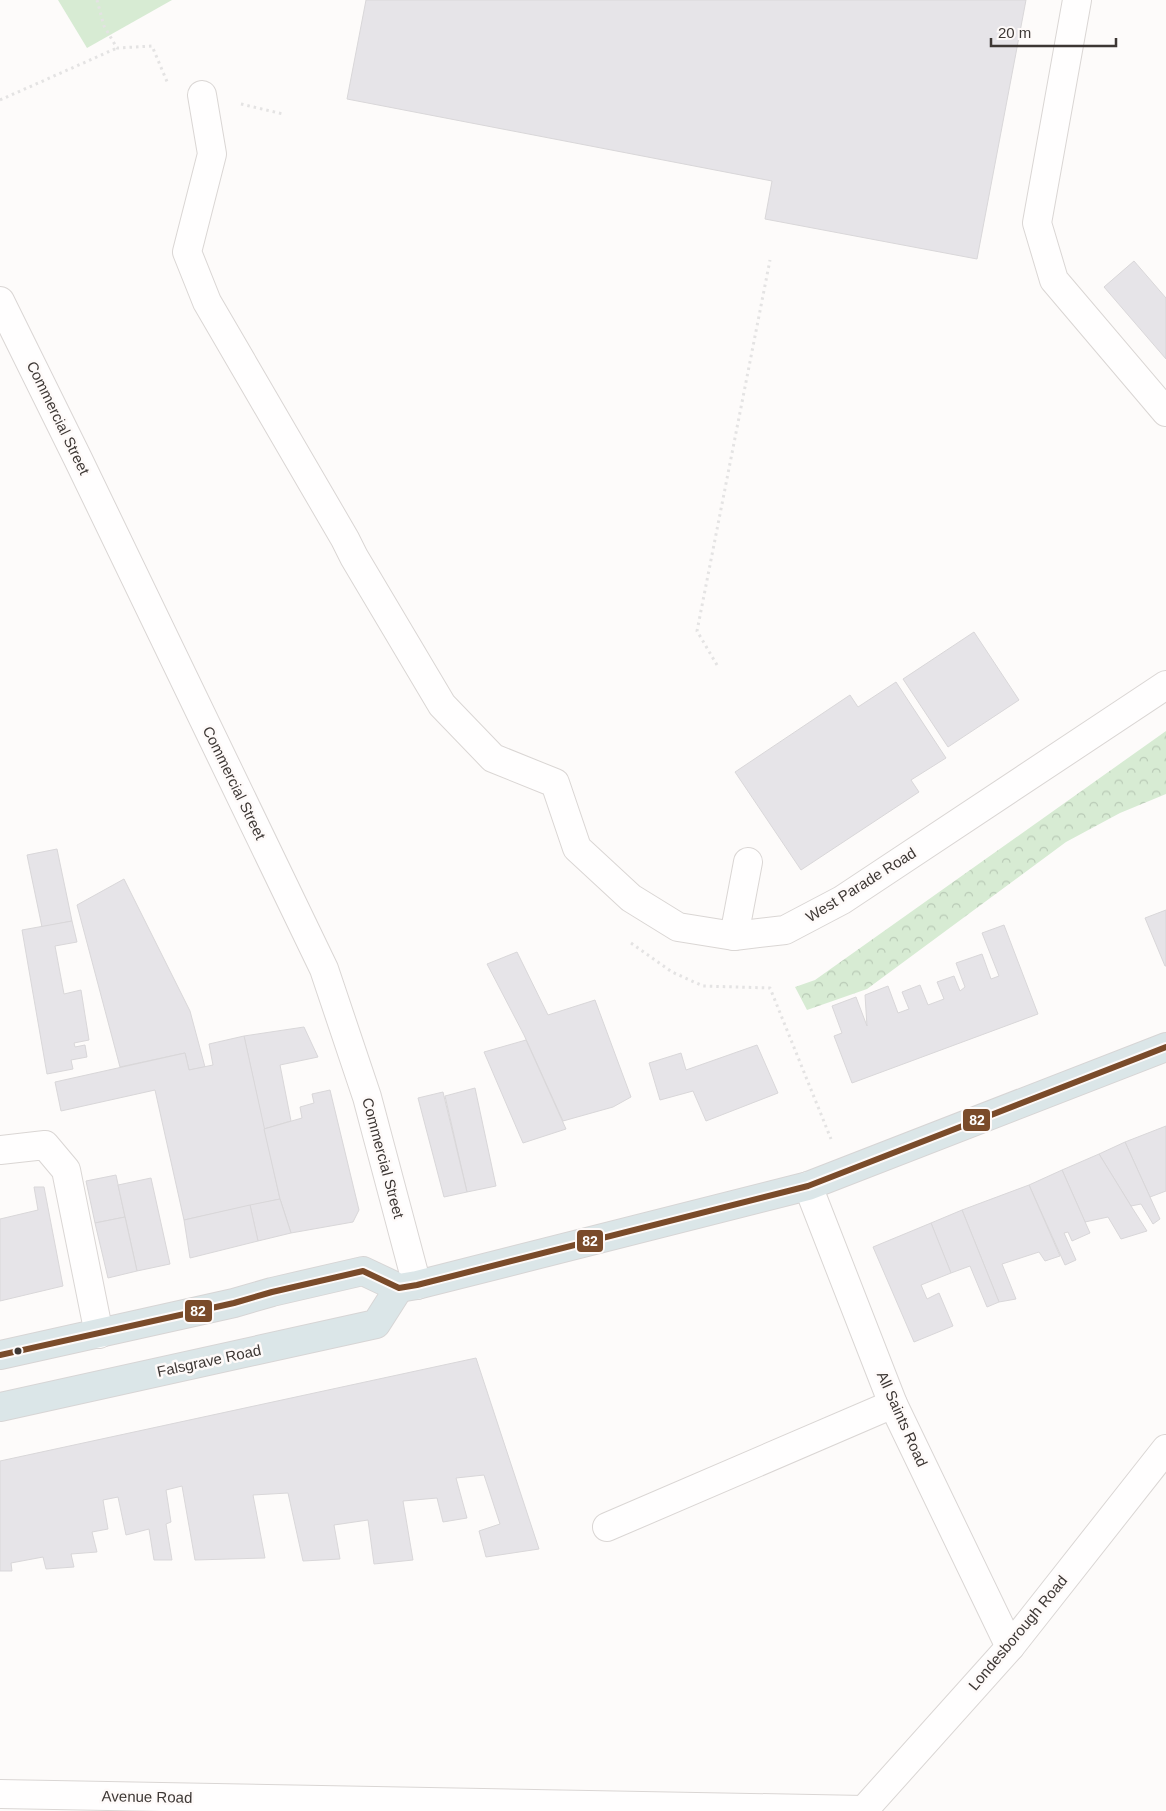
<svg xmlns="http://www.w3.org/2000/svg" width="1166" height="1811" font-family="Helvetica,sans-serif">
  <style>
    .forest { fill: url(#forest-crowns) }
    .park { fill: #d7ebd3 }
    .building { fill: #e6e4e8; stroke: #d9d7d9 }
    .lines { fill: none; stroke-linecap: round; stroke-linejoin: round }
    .minor-casing { stroke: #dad6d4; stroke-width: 30 }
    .highway-casing { stroke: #d7d5d5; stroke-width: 30 }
    .path { stroke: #e4e3e3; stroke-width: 3; stroke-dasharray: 2.5 4; stroke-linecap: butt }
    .minor { stroke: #fffefe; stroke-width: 28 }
    .highway { stroke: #dbe6e8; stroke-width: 28 }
    .bus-1-casing { stroke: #fefaf9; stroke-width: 10 }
    .bus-1 { stroke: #7a4b2a; stroke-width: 6 }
    .bus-dot { fill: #3d3734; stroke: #fefaf9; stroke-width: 2 }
    .labels { text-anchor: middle; stroke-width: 5; stroke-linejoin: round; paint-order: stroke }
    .street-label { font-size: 15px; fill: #3d3734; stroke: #fefaf9 }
    .line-badge { stroke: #fefaf9; stroke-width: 2 }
    .badge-label { font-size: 14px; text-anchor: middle; font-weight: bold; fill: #fff }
  </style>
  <defs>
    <pattern id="forest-crowns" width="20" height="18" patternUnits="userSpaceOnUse" patternTransform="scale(1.25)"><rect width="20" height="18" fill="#d7ebd3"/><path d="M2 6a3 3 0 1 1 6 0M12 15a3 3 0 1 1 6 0" fill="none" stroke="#b9cab6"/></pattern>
  </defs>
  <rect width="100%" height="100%" fill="#fdfbfa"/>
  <polygon class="forest" points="1166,731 1166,794 1120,813 1066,842 867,989 807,1010 795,987 815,980"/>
  <polygon class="park" points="58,0 172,0 87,48"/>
  <g class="building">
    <polygon points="366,0 1026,0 977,259 765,219 772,181 347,99"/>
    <polygon points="1134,261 1166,298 1166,359 1104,287"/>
    <polygon points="974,632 1019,700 948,747 903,679"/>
    <polygon points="896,682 946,758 911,780 919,792 801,870 735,772 850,695 858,707"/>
    <polygon points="57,849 72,921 42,927 27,855"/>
    <polygon points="124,879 190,1011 205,1067 189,1070 185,1053 120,1067 77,905"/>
    <polygon points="1166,910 1166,966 1165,966 1145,918"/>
    <polygon points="72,921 77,942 55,946 64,994 81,990 89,1040 74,1043 75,1047 85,1045 87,1057 71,1060 73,1069 47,1074 22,930"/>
    <polygon points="1004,925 1038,1014 852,1083 834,1036 842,1033 832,1006 856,997 867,1026 865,995 888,986 898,1013 909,1009 902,992 920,985 928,1005 944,999 937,982 954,976 960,991 965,987 956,963 982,954 991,979 999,976 982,933"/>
    <polygon points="517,952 548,1015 595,1000 631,1097 613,1107 563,1121 524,1035 487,964"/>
    <polygon points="304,1027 318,1057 280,1065 291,1121 264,1129 244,1036"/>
    <polygon points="244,1036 280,1199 184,1220 155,1090 61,1111 55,1082 185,1053 189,1070 213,1065 209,1044"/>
    <polygon points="526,1040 566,1129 523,1143 484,1052"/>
    <polygon points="757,1045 778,1093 706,1121 693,1091 660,1100 649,1063 681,1053 686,1070"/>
    <polygon points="475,1088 496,1186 467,1192 445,1096"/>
    <polygon points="330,1090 359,1210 353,1222 291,1233 280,1199 264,1129 302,1118 300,1107 314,1103 312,1094"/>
    <polygon points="443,1092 467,1192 444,1197 418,1098"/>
    <polygon points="1166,1126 1166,1191 1150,1197 1125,1142"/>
    <polygon points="1125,1142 1160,1219 1153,1224 1141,1204 1131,1206 1099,1154"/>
    <polygon points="1099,1154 1131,1206 1147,1231 1121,1239 1108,1217 1085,1222 1062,1170"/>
    <polygon points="1062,1170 1090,1233 1072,1241 1068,1232 1064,1233 1076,1260 1065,1265 1029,1185"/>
    <polygon points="116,1175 125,1217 95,1223 86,1181"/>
    <polygon points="151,1178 170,1264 137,1271 118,1185"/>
    <polygon points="1029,1185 1060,1256 1045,1261 1039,1252 1002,1264 1016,1299 999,1302 962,1210"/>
    <polygon points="34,1187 44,1187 63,1286 0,1301 0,1219 38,1210"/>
    <polygon points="280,1199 291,1233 258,1241 250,1205"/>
    <polygon points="250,1205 258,1241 190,1258 184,1220"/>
    <polygon points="962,1210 999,1302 987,1307 970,1266 951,1273 931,1223"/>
    <polygon points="125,1217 137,1271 108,1278 95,1223"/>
    <polygon points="931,1223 951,1273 921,1285 927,1299 939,1293 953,1326 914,1342 873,1247"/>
    <polygon points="476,1358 539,1549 486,1557 479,1531 500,1524 484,1475 456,1478 467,1518 443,1522 437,1498 403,1501 413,1560 374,1564 368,1520 334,1525 340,1559 303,1561 288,1493 253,1495 265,1558 195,1560 182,1486 166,1490 171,1522 166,1524 172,1560 154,1560 149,1529 126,1535 118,1497 103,1500 108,1529 92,1532 97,1552 71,1554 74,1567 46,1569 43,1557 11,1563 12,1571 0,1571 0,1461"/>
  </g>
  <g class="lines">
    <defs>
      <g id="minor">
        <polyline points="1077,0 1037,223 1054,280 1166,412"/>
        <polyline points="202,95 212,154 187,252 207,302 345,539 354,557 442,705 493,758 555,783 577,848 631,898 678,927 734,936 785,930 842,900 1166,685"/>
        <polyline points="0,301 78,459 324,969 367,1097 417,1285"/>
        <polyline points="734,936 748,862"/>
        <polyline points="0,1150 45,1145 66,1170 99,1334"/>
        <polyline points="808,1186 893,1404 1010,1647"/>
        <polyline points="607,1527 893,1404"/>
        <polyline points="0,1794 864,1810"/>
        <polyline points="863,1811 1010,1647 1166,1449"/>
      </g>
      <g id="highway">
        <polyline points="0,1355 234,1303 272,1292 363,1271 399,1288 417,1285 808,1186 1166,1047"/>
        <polyline points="0,1407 376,1324 399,1288"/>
      </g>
    </defs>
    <use href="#minor" class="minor-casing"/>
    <use href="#highway" class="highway-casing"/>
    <g class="path">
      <polyline points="97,0 104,26 117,48 152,46 168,84"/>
      <polyline points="0,100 117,48"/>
      <polyline points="241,104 283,114"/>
      <polyline points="717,665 697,631 770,260"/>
      <polyline points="631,943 672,972 703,986 770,988 831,1139"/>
    </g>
    <use href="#minor" class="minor"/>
    <use href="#highway" class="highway"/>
    <defs>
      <polyline id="bus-1" points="0,1355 234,1303 272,1292 363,1271 399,1288 417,1285 808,1186 1166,1047"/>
    </defs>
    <use href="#bus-1" class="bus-1-casing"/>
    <use href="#bus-1" class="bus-1"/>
  </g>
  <circle class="bus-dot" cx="18" cy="1351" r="4.5"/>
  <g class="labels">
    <g class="street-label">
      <text transform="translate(58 418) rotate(64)" y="5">Commercial Street</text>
      <text transform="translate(234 783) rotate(64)" y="5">Commercial Street</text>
      <text transform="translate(861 885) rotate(-32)" y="5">West Parade Road</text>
      <text transform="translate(383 1158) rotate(75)" y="5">Commercial Street</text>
      <text transform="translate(209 1361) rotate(-12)" y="5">Falsgrave Road</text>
      <text transform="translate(902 1419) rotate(66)" y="5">All Saints Road</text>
      <text transform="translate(1018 1633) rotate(-50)" y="5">Londesborough Road</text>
      <text transform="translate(147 1797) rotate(1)" y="5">Avenue Road</text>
    </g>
  </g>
  <g class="line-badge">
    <rect x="962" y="1108" width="29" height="24" rx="5" fill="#7a4b2a"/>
    <rect x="576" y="1229" width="28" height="24" rx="5" fill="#7a4b2a"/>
    <rect x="184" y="1299" width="29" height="24" rx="5" fill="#7a4b2a"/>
  </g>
  <g class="badge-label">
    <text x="977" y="1125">82</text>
    <text x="590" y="1246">82</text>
    <text x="198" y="1316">82</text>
  </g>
  <path d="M991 38v8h125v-8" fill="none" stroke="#3d3734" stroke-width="2.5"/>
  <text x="998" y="38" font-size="15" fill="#3d3734" stroke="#fefaf9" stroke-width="4" paint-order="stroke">20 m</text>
</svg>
